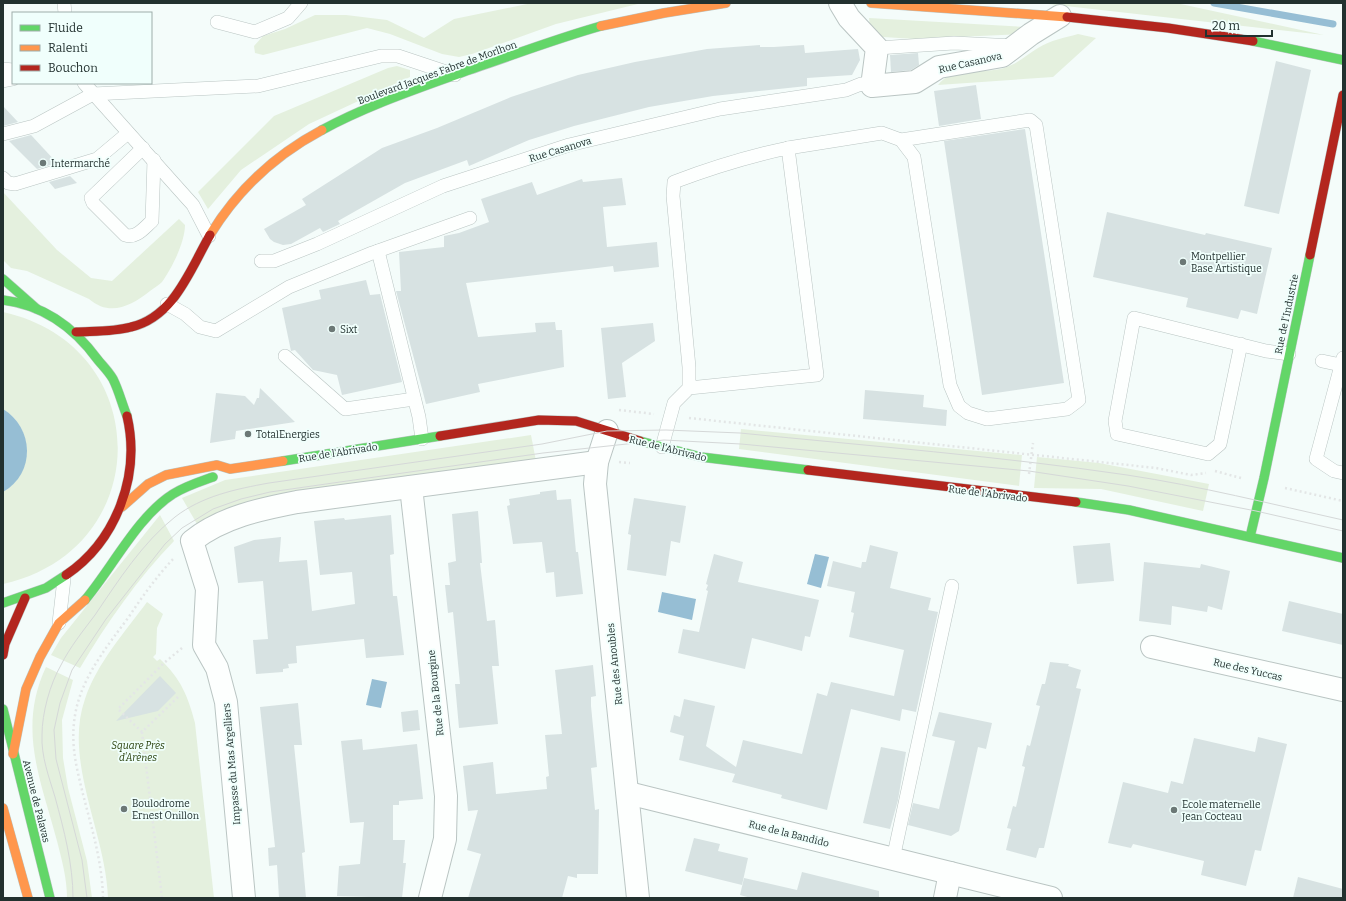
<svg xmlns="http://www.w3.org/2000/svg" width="1346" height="901" font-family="Bitter,serif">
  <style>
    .green { fill: #e4f0de }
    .water { fill: #96bed4 }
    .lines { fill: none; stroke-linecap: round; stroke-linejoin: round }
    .stream { stroke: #96bed4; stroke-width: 7 }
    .building { fill: #d7e2e2 }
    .lane-casing { stroke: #bac5c3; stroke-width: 14 }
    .street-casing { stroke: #bac5c3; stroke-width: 24 }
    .fast-casing { stroke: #bac5c3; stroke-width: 10 }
    .slow-casing { stroke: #bac5c3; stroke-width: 10 }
    .jam-casing { stroke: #bac5c3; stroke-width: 10 }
    .path { stroke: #e3e6e6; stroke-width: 2.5; stroke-dasharray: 2 3; stroke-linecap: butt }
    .lane { stroke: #fdfffe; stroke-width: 13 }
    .street { stroke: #fdfffe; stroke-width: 22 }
    .fast { stroke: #63d668; stroke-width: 9 }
    .slow { stroke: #ff974d; stroke-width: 9 }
    .jam { stroke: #b3261e; stroke-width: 9 }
    .tram { stroke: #d5d8d8; stroke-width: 1 }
    .poi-dot { fill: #6c7876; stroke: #f0fffc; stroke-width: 1.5 }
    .labels { text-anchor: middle; stroke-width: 3.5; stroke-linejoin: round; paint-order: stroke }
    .street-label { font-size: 10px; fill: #22312f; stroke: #f0fffc }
    .poi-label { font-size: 10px; fill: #22312f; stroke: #f0fffc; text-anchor: start }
    .park-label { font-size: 10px; font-style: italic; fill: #29410c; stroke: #f0fffc }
  </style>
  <rect width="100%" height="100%" fill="#f4fcfa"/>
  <g class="green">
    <polygon points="532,3 642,3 556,24 472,54 459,57 442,54 390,34 367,28 263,55 255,53 254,46 263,36 285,29 315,15 346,15 387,20 424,38 454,19"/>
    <polygon points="1039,3 1176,3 1324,35"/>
    <polygon points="869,18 1025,27 1021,34 915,39 883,37 870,28"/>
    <path d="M1078 34 1096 38 1053 77 938 85C951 67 984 74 1004 68 1018 64 1026 55 1038 48 1051 40 1064 38 1078 34Z"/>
    <polygon points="397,66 410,70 410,77 309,124 241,170 208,209 198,192 274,116 388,68"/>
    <path d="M3 192 57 250 91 278 112 281 179 219 185 225C185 242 172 268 162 282 159 285 154 288 150 291 131 306 110 317 89 299L27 271 11 268 3 260Z"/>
    <path d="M3 312C156 346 156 550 3 584V492C35 473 34 428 3 409Z"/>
    <polygon points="741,429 1022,455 1019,486 739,449"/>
    <polygon points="531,435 536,461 197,524 182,498 225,480"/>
    <polygon points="1037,457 1099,463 1209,484 1203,511 1101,489 1034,488"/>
    <path d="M160 515 174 541C138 578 106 624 80 668L51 655 61 638Z"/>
    <path d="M147 602 163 614 157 628 156 654 153 657 157 661 160 659C181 679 188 696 195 723L214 898H108C106 833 63 761 85 699 97 663 125 632 147 602Z"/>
    <path d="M46 667 73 680 62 720 63 758 68 788 87 861 92 898H67C67 878 62 861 57 841 41 780 17 729 46 667Z"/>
  </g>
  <g class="water">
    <path d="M3 409C34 428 36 473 3 492Z"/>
    <polygon points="815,554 829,557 821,588 807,584"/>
    <polygon points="662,592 696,599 692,620 658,612"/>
    <polygon points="372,679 387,682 381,708 366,705"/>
  </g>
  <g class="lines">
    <polyline class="stream" points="1214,3 1333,24"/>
  </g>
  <g class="building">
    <polygon points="760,45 760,47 774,47 804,45 805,53 858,49 860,60 852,75 807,78 807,86 713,96 649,107 574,126 529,140 469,166 467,160 405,183 338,221 340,224 323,232 320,228 291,244 283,245 274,242 270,239 264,229 306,205 302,199 382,148 437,128 511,97 578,75 635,62 707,49"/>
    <polygon points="918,53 919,65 911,70 891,72 890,55"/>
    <polygon points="1276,61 1311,70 1279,214 1244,206"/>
    <polygon points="976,85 981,119 939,126 934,91"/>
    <polygon points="3,106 18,122 3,126"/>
    <polygon points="1025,129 1064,383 982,395 944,141"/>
    <polygon points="31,135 57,163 37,169 9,141"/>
    <polygon points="70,176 77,183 55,189 49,182"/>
    <polygon points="622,178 626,205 603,207 607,247 657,242 659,267 614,272 613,266 597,268 466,283 478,337 536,332 535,323 555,322 556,330 562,330 564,367 478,384 480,392 426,404 396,291 401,291 399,252 444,247 444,236 459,233 489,222 481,199 532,182 537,195 582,179 583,182"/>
    <polygon points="1107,212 1205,235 1206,233 1272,248 1257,314 1241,310 1238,319 1186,307 1188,298 1093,277"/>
    <polygon points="366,280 370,295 380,294 402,382 342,395 337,375 313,370 295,350 291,351 282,308 321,299 319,290"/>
    <polygon points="653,323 655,341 622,363 626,397 608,399 601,328"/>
    <polygon points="260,388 295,422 236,431 235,439 210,443 216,393 245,396 254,405 257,398 259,398"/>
    <polygon points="865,390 924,395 923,407 947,410 946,426 863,419"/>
    <polygon points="556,490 557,500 571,499 576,552 578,552 583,594 556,597 554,572 546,573 542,542 513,544 507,506 510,505 509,499 540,494 540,492"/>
    <polygon points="634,498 686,506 680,543 671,541 666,576 627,570 631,535 628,534"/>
    <polygon points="478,511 482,563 480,563 487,621 495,620 499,666 492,666 498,724 459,728 455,684 460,684 453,612 448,613 445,585 450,585 448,563 456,561 452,514"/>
    <polygon points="391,515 394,554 390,555 393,596 397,596 404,655 366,658 364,639 296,646 297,663 288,664 289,668 283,669 283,672 256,674 253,640 268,639 263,581 238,583 234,547 254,540 281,537 279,562 307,560 312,611 355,604 352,572 320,575 314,521 344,518 345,520"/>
    <polygon points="1110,543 1114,581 1077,584 1073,546"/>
    <polygon points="870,545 898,552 890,588 931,598 928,610 938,612 916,712 902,709 900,721 851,709 827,810 781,798 782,795 732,782 735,774 679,760 684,736 670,732 674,715 680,717 684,699 715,706 706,746 736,767 743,740 802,754 817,693 827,696 831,682 894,696 904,650 849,637 854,613 851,612 855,592 827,586 833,561 861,568 862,562 866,562"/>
    <polygon points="714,554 743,562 738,582 819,600 810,637 805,636 802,651 752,638 745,669 678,653 683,629 699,632 708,591 706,590 708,585 706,584"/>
    <polygon points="1144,562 1200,568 1201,564 1230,571 1222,610 1208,606 1207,612 1172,606 1171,625 1139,621"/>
    <polygon points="1289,601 1343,614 1343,645 1282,631"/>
    <polygon points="1050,662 1069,664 1068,666 1081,670 1076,688 1081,689 1044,848 1039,848 1036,858 1006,850 1011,829 1007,828 1013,806 1016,807 1025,767 1022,766 1027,745 1030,746 1040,706 1036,705 1042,684 1045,684"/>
    <polygon points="593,665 596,696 591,697 591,706 597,767 591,768 595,810 599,809 598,874 577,874 577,878 568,876 562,898 468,898 481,854 467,850 478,810 468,811 463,766 493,762 496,794 547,789 546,777 549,776 545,735 562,734 555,670"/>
    <polygon points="160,676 176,693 158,711 116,721"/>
    <polygon points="298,703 302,745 294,745 305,852 302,853 306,898 279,898 277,865 269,866 268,848 275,847 260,707"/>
    <polygon points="418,710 420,730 403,732 401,712"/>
    <polygon points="939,712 992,723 986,749 978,747 959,831 951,836 908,825 913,803 939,809 955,741 932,736"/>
    <polygon points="1258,737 1287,744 1261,851 1255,850 1246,886 1201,875 1204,861 1133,844 1131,848 1108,843 1123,782 1168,793 1171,781 1183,784 1194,738 1255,752"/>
    <polygon points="362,739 363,750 417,744 423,799 399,801 399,805 393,805 393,840 405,840 403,863 406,863 402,898 337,896 339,866 360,864 364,822 350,823 341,741"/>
    <polygon points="881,747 906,752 898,800 890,829 863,823"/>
    <polygon points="694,838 720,844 718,851 748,858 742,885 685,871"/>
    <polygon points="802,872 879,891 879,898 751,898 740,895 744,878 797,890"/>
    <polygon points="1298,877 1343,889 1343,898 1293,898"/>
  </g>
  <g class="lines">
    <defs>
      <g id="lane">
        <polyline points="64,3 65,13"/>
        <polyline points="217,22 255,32 288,18 301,3"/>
        <polyline points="877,48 954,43 1015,46"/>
        <polyline points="3,69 13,70"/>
        <polyline points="3,81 13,79"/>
        <polyline points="84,83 184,195 193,205 209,236"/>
        <polyline points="3,134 34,126 93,94 258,86 381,56 398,56 455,75"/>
        <path d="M143 148 91 198 93 203 125 235C136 239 144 228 152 221L154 160"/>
        <polyline points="788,148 882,133 901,140 914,157 950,385 959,406 968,413 987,419 1067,409 1079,400 1036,125 1030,120 901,140"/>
        <polyline points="3,178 8,183 15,184 97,159 128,133"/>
        <polyline points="378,251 419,417 422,439"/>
        <polyline points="261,261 274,261 317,244 443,186 569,145 720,109 846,90 861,84 872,86"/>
        <polyline points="167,304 185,314 200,327 216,331 289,287 372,253 470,218"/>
        <polyline points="1241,344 1220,444 1208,454 1117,434 1115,421 1134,318 1266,351 1289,354"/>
        <polyline points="285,356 345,409 414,399"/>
        <polyline points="1343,358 1316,459 1334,471 1343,473"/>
        <polyline points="1322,361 1341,365"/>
        <path d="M662 447 674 403 689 388 817 375 788 148C750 156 711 168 674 182L673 196 689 367V388"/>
        <polyline points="59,623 64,579"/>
        <polyline points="893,859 952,586"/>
      </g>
      <g id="street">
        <polyline points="840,3 849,18 877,48 872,86 915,82 939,67 1002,56 1031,34 1060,16"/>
        <polyline points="607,431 597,462 595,484 638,898"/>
        <polyline points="411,487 446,796 445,839 430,898"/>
        <polyline points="1152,647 1343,690"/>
        <polyline points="628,793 950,873 945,898"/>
        <polyline points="950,873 1051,898"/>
        <path d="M244 898 226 702 217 668 204 645 207 589 192 541C222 517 261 509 297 502L597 462"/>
      </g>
      <g id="fast">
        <polyline points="1253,41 1343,60"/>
        <path d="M322 130C368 105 417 89 466 71 511 56 555 39 601 26"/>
        <polyline points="3,279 37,309"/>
        <path d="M3 300C44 305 74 327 98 360 103 366 109 372 113 379 119 391 122 404 127 416"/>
        <polyline points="640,441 701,457 808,470"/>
        <polyline points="283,461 440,436"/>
        <polyline points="1076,502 1129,510 1343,558"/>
        <polyline points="1250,537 1264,478 1310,255"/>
        <path d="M85 600C112 568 138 516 173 494 186 486 199 482 213 477"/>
        <polyline points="3,603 46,588 66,575"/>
        <polyline points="3,709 50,898"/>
      </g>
      <g id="slow">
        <polyline points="871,3 1067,17"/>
        <polyline points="601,26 664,13 726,3"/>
        <path d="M210 235C238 189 275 155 322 130"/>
        <polyline points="122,507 148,484 166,475 217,465 230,469 283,461"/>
        <polyline points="13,754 26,689 40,657 59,623 85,600"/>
        <polyline points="3,808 28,898"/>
      </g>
      <g id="jam">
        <polyline points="1067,17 1168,28 1253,41"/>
        <polyline points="1310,255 1343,95"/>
        <path d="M76 332C94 331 113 332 131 327 174 317 190 270 210 235"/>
        <polyline points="440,436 539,420 576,421 640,441"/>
        <polyline points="808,470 1076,502"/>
        <path d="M66 575C116 541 141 476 127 416"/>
        <polyline points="3,655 5,644 25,598"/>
      </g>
    </defs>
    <use href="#lane" class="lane-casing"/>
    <use href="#street" class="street-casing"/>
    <use href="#fast" class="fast-casing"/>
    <use href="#slow" class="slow-casing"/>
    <use href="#jam" class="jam-casing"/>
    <g class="path">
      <polyline points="619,410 654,414"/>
      <polyline points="689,418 1156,468 1191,475 1206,473"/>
      <polyline points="619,462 630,463"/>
      <polyline points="1215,471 1241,478"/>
      <polyline points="1029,474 1033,443"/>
      <polyline points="1285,488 1343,501"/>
      <polyline points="178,697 142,732 118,709 164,663 182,648"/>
      <polyline points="142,732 162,898"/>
      <path d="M103 898C102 854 87 815 78 773 62 705 89 670 128 618 142 597 157 576 174 558"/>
    </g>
    <use href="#lane" class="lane"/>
    <use href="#street" class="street"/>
    <use href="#fast" class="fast"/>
    <use href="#slow" class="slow"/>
    <use href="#jam" class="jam"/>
    <g class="tram">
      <path d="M73 898C73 864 64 830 55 797 49 777 41 756 42 735 42 713 50 684 61 665 70 647 83 631 95 615 118 581 143 542 175 517 202 496 236 489 269 483L542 444 607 431 666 430 740 433C869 446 998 456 1127 475 1200 486 1271 504 1343 520"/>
      <polyline points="87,898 82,860 56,759 54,730 60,703 72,670 106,619 165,544 182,528 213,509 241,499 270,492 543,453 664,440 741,444 1029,471 1128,486 1256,511 1343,531"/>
    </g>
  </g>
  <g class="poi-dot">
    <circle cx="43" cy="163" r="4"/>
    <circle cx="1183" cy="262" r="4"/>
    <circle cx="332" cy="329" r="4"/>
    <circle cx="248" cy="434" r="4"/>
    <circle cx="124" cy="809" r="4"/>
    <circle cx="1174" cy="810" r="4"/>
  </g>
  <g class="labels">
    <g class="street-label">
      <text transform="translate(970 62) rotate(-13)" y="4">Rue Casanova</text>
      <text transform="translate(437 72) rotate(-20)" y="4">Boulevard Jacques Fabre de Morlhon</text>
      <text transform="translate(560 149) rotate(-17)" y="4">Rue Casanova</text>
      <text transform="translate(1286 314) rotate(-78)" y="4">Rue de l'Industrie</text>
      <text transform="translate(668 448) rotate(14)" y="4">Rue de l'Abrivado</text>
      <text transform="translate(338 452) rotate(-9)" y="4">Rue de l'Abrivado</text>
      <text transform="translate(988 493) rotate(7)" y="4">Rue de l'Abrivado</text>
      <text transform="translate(614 664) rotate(-96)" y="4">Rue des Anoubles</text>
      <text transform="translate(1248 669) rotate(13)" y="4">Rue des Yuccas</text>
      <text transform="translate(435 693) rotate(-96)" y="4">Rue de la Bourgine</text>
      <text transform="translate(231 764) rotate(-95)" y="4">Impasse du Mas Argelliers</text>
      <text transform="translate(37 801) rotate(76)" y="4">Avenue de Palavas</text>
      <text transform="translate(789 833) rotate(14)" y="4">Rue de la Bandido</text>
    </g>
    <g class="poi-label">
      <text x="51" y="167">Intermarché</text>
      <text x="1191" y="260">Montpellier<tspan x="1191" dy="12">Base Artistique</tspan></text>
      <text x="340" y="333">Sixt</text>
      <text x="256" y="438">TotalEnergies</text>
      <text x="132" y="807">Boulodrome<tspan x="132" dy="12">Ernest Onillon</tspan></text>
      <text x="1182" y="808">Ecole maternelle<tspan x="1182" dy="12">Jean Cocteau</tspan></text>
    </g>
    <g class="park-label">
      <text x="138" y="749">Square Près<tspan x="138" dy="12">d'Arènes</tspan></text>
    </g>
  </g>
  <rect width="1346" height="901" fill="none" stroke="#22312f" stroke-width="8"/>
  <rect x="12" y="12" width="140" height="72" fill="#f0fffc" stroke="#9eadaa"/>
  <rect x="20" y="25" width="20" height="6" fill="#63d668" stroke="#9eadaa"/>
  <text x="48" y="32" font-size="12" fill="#22312f">Fluide</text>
  <rect x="20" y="45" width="20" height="6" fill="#ff974d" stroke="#9eadaa"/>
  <text x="48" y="52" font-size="12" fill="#22312f">Ralenti</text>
  <rect x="20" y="65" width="20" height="6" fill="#b3261e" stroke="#9eadaa"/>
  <text x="48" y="72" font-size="12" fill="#22312f">Bouchon</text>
  <path d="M1206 30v6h66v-6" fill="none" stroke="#22312f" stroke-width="2"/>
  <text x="1212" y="30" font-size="12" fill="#22312f" stroke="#f0fffc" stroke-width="3" paint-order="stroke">20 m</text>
</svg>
